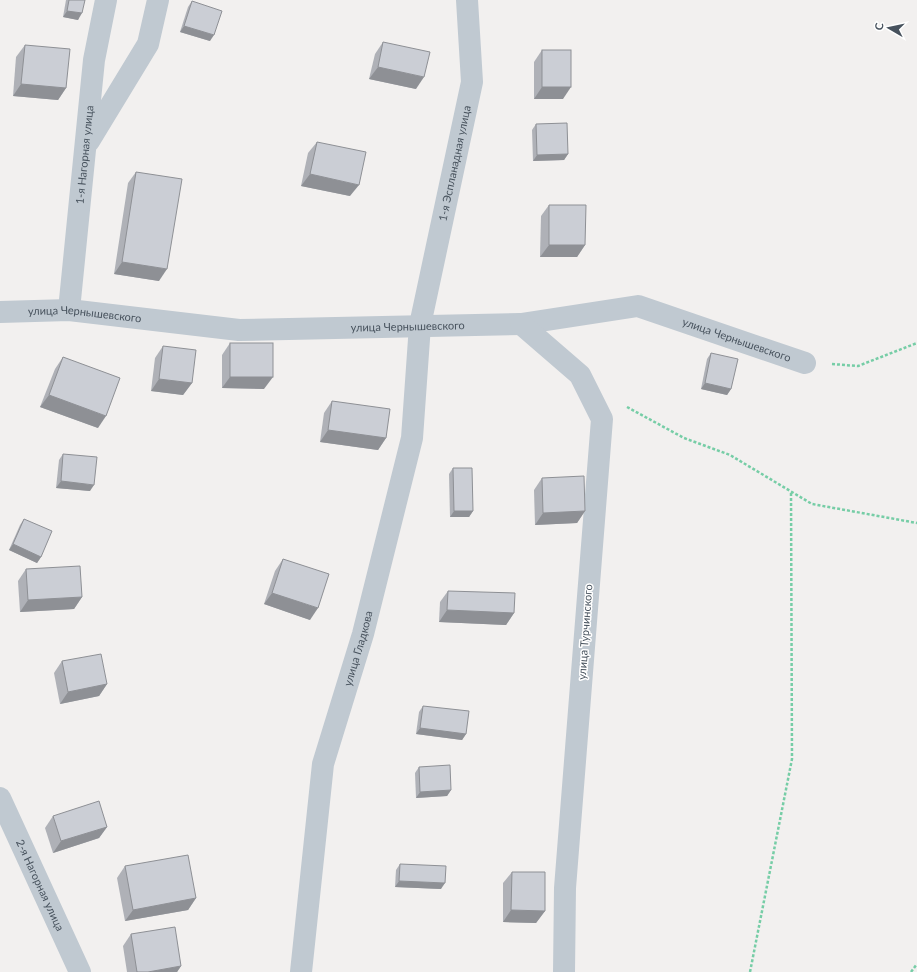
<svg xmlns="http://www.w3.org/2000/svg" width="917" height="972" font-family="Lato,sans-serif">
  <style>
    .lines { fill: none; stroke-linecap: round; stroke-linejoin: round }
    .path { stroke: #76cda6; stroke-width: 2.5; stroke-dasharray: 3 2; stroke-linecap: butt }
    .minor { stroke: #c0c9d1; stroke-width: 22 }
    .wall { fill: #afb1b7 }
    .shaded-wall { fill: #8e9095 }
    .building { fill: #cbced5; stroke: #8e9095 }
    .labels { text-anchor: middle; stroke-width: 3; stroke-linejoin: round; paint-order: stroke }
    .street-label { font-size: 11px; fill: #47525d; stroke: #fff }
  </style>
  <rect width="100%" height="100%" fill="#f2f0ef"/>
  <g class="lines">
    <g class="path">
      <polyline points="832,364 858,366 917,343"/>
      <polyline points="627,407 684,438 730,455 812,504 917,523"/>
      <polyline points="750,972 792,759 791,491"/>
      <polyline points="911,972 917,964"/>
    </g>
    <g class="minor">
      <polyline points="89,141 148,44 158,0"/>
      <path id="s1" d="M69 310 94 60 106 0"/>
      <path id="s2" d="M0 312 69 310 239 330 521 324 638 306 805 363"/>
      <polyline points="521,324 580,375 602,419 565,888 564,972"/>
      <path id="s3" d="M0 798 80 972"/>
      <path id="s4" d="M301 972 323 764 363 634 412 438 420 325 472 82 467 0"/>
    </g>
  </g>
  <g class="wall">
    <polygon points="66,0 85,0 78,20 63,17"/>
    <polygon points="192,1 210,41 180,32 188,7"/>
    <polygon points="383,42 416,89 369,79 375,54"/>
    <polygon points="25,45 66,88 58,100 13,96 16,57"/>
    <polygon points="542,50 563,99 534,99 534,62"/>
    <polygon points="536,124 568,154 564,160 533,161 532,130"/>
    <polygon points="317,142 350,196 301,186 308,153"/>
    <polygon points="136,172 159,281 114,274 128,183"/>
    <polygon points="549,205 585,245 577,257 540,257 541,216"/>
    <polygon points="230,343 264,389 222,388 222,355"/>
    <polygon points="163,346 192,383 183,395 151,391 155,358"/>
    <polygon points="711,353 731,389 727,395 701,389 707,359"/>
    <polygon points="63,357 98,428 40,407 55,369"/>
    <polygon points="332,401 386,438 378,450 320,442 324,413"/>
    <polygon points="63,454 90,491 56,488 59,460"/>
    <polygon points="453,468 473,511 469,517 450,517 449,474"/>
    <polygon points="542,478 585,511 577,523 535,525 534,490"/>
    <polygon points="24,519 41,557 37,563 9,550 20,525"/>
    <polygon points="283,559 310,620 264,604 275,571"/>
    <polygon points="26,569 82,597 74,609 20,612 18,581"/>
    <polygon points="448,591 514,613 506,625 439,622 440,602"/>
    <polygon points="62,661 107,684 99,696 60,704 54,673"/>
    <polygon points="423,706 466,734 462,740 416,734 419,712"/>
    <polygon points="419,767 451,790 447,796 416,798 415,773"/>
    <polygon points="53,816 107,827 99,838 53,853 45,828"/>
    <polygon points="400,864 441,889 395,887 396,870"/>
    <polygon points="125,866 196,898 188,910 125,921 117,878"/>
    <polygon points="512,872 545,911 536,923 503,922 503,883"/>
    <polygon points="131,934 181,966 177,972 127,972 123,946"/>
  </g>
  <g class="shaded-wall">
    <polygon points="67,11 82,13 78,20 63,17"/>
    <polygon points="184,26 214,35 210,41 180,32"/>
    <polygon points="378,67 424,77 416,89 369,79"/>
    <polygon points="21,84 66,88 58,100 13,96"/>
    <polygon points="542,87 571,87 563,99 534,99"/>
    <polygon points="568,154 564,160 533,161 537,155"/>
    <polygon points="310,174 359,185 350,196 301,186"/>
    <polygon points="549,245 585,245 577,257 540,257"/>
    <polygon points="122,262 167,269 159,281 114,274"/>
    <polygon points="230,377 273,377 264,389 222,388"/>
    <polygon points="159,379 192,383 183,395 151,391"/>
    <polygon points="705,383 731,389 727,395 701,389"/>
    <polygon points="49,395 106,416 98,428 40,407"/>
    <polygon points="328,430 386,438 378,450 320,442"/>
    <polygon points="61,481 94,485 90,491 56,488"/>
    <polygon points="454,511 473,511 469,517 450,517"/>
    <polygon points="585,511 577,523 535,525 543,513"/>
    <polygon points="13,544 41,557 37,563 9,550"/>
    <polygon points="272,593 318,608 310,620 264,604"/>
    <polygon points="82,597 74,609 20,612 28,600"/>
    <polygon points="447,610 514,613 506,625 439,622"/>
    <polygon points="107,684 99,696 60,704 68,692"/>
    <polygon points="420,728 466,734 462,740 416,734"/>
    <polygon points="451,790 447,796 416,798 420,792"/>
    <polygon points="107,827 99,838 53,853 61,841"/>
    <polygon points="399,881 445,883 441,889 395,887"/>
    <polygon points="196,898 188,910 125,921 133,910"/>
    <polygon points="511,910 545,911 536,923 503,922"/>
    <polygon points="181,966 177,972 148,972"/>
  </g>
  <g class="building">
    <polygon points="69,0 85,0 82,13 67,11"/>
    <polygon points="192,1 222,11 214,35 184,26"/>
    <polygon points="383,42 430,52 424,77 378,67"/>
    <polygon points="25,45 70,49 66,88 21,84"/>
    <rect x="542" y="50" width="29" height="37"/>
    <polygon points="567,123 568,154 537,155 536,124"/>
    <polygon points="317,142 366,152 359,185 310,174"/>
    <polygon points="136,172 182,179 167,269 122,262"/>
    <polygon points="549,205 586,205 585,245 549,245"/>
    <rect x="230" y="343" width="43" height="34"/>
    <polygon points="163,346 196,350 192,383 159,379"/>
    <polygon points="711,353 738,359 731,389 705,383"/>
    <polygon points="63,357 120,378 106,416 49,395"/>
    <polygon points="332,401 390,409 386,438 328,430"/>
    <polygon points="63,454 97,457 94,485 61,481"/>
    <polygon points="453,468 472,468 473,511 454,511"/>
    <polygon points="584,476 585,511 543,513 542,478"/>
    <polygon points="24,519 52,531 41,557 13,544"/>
    <polygon points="283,559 329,574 318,608 272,593"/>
    <polygon points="80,566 82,597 28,600 26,569"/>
    <polygon points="448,591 515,593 514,613 447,610"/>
    <polygon points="101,654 107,684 68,692 62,661"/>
    <polygon points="423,706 469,711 466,734 420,728"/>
    <polygon points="450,765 451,790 420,792 419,767"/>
    <polygon points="99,801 107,827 61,841 53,816"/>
    <polygon points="188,855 196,898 133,910 125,866"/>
    <polygon points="400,864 446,866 445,883 399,881"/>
    <polygon points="512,872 545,872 545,911 511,910"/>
    <polygon points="175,927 181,966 148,972 137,972 131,934"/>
  </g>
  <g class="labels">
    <g class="street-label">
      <text dy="4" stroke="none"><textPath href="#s1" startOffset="156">1-я Нагорная улица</textPath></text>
      <text dy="4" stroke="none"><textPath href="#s4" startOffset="826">1-я Эспланадная улица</textPath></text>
      <text dy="4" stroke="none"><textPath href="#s2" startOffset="85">улица Чернышевского</textPath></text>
      <text dy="4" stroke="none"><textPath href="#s2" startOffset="409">улица Чернышевского</textPath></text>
      <text dy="4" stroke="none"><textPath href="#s2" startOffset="745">улица Чернышевского</textPath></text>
      <text transform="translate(585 632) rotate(-86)" y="4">улица Турчинского</text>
      <text dy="4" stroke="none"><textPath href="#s4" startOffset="330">улица Гладкова</textPath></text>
      <text dy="4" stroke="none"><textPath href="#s3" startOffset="96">2-я Нагорная улица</textPath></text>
    </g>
  </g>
  <g transform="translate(889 28) rotate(279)" stroke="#ffffff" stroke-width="3" paint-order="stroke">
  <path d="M0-3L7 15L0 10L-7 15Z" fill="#47525d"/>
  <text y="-6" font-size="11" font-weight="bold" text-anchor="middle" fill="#47525d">С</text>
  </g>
</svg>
